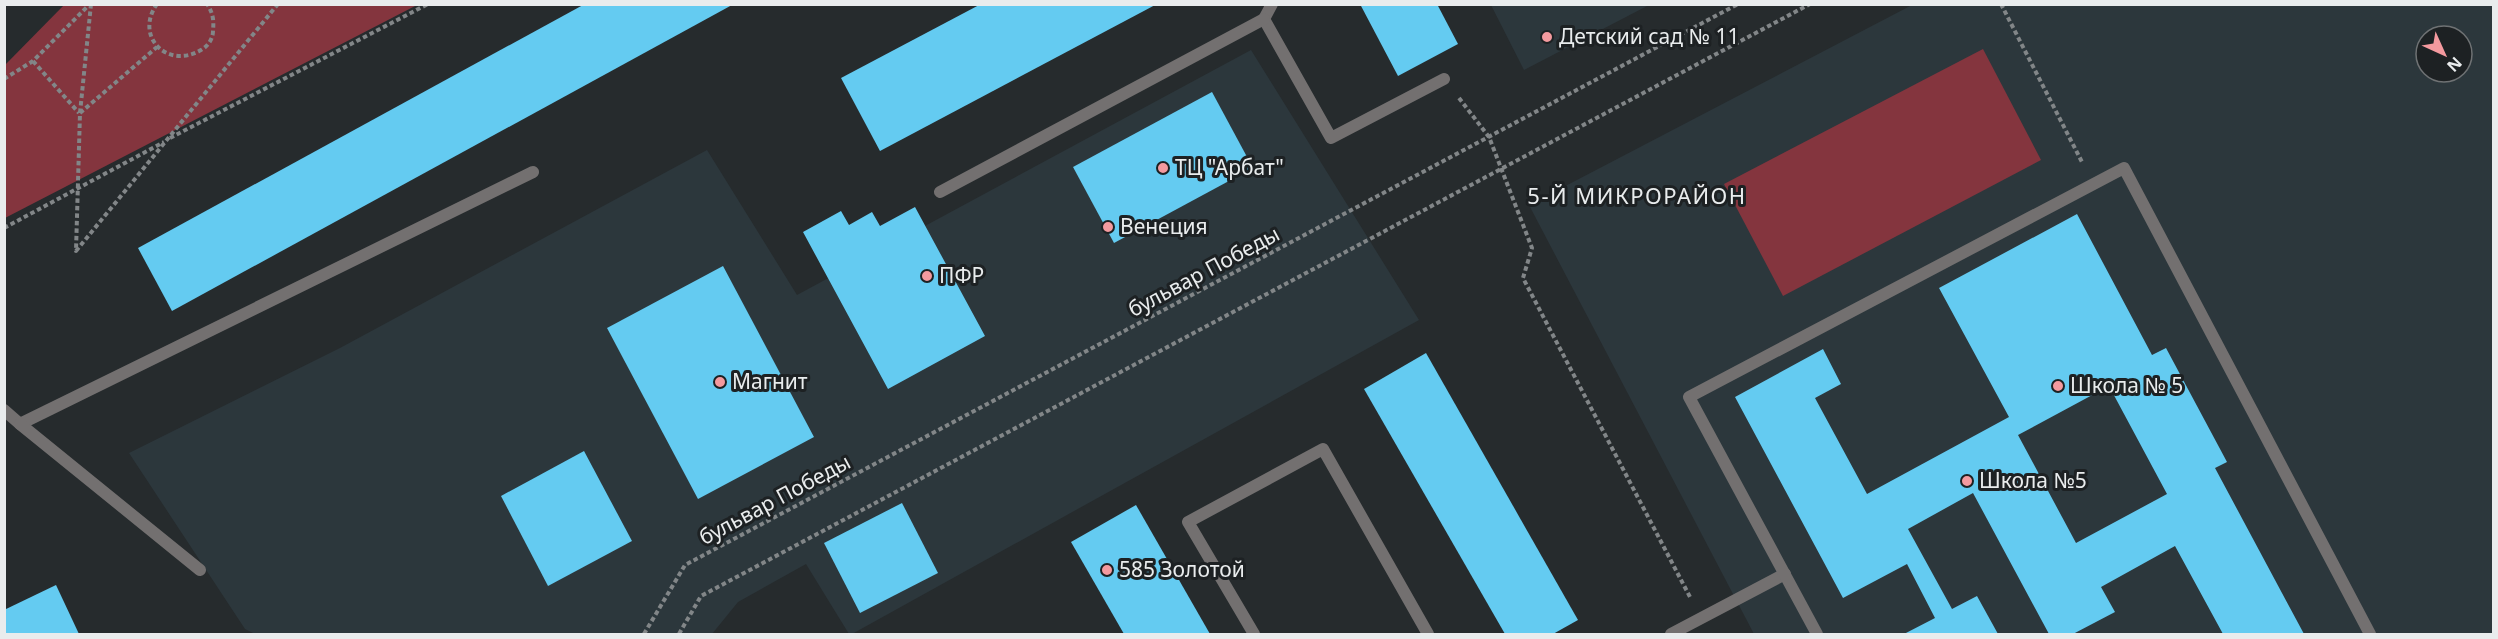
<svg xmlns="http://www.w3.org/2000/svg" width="2498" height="639" font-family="'Noto Sans',sans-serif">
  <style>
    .built { fill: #2c373c; fill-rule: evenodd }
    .green { fill: #84353e }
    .building { fill: #64cbf1; fill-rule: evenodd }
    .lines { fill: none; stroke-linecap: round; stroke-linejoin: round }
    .path { stroke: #828688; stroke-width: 4; stroke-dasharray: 4.5 3; stroke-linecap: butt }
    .lane { stroke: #737070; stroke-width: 12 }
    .poi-dot { fill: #f49a9f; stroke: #1d2123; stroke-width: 2 }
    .labels { text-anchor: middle; stroke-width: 6; stroke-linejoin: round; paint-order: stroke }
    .poi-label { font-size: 21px; fill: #e9eced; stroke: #1d2123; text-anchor: start }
    .street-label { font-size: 21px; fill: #e9eced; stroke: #1d2123 }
    .neighbourhood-label { font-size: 22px; letter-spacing: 1.5px; fill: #e9eced; stroke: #1d2123 }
  </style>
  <rect width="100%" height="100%" fill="#262b2d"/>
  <g class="built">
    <polygon points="1491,5 1649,5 1524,70"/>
    <path d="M1912 5H2493V634H1754L1529 205ZM2426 36H2462V72H2426Z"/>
    <polygon points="1251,50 1419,320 852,634 849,634 806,564 738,602 712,634 255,634 245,629 129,453 340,348 707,150 797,295"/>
  </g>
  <g class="green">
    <polygon points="65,4 417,4 417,5 5,218 5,65"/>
    <polygon points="1983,49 2041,160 1783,296 1724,184"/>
  </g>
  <g class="building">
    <polygon points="981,4 1157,4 880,151 841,78"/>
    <polygon points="1360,4 1437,4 1458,44 1398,76"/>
    <polygon points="583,5 732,5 172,311 138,248"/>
    <polygon points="1212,92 1253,168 1114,243 1073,167"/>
    <polygon points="915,207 985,336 888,389 803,232 841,211 849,225 872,212 880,226"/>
    <path d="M2077 214 2152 355 2166 348 2227 462 2215 468 2304 634H2223L2175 546 2101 587 2115 612 2073 634H2049L1973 493 1908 529 1952 609 1977 596 1998 634H1904L1935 618 1907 564 1843 598 1735 397 1823 349 1841 384 1815 398 1867 494 2009 417 1939 288ZM2109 386 2167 494 2076 543 2018 435Z"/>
    <polygon points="723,266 814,437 698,499 607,328"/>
    <polygon points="1426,353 1578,620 1553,634 1505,634 1364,389"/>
    <polygon points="584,451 632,541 548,586 501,496"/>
    <polygon points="902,503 938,573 860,613 824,543"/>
    <polygon points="1136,505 1210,634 1124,634 1071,542"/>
    <polygon points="56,585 79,634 4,634 4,610"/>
  </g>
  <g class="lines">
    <g class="path">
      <polyline points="91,4 80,113 76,251 278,4"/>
      <path d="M157 4C134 36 167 70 201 50 208 46 213 39 213 31 214 20 213 13 207 4"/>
      <polyline points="2001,4 2083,164"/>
      <polyline points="33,61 79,113"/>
      <polyline points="4,79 33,61 90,4"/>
      <polyline points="1459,98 1489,137 1532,248 1523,278 1690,597"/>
      <polyline points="80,113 157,47"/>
      <polyline points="170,138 428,4"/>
      <polyline points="4,228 164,142"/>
      <polyline points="644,634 685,565 1738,4"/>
      <polyline points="679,634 701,596 1810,4"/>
    </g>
    <g class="lane">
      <polyline points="1272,4 1264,19 1331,138 1444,79"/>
      <polyline points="940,192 1264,19"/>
      <polyline points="4,410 20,424 533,172"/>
      <polyline points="20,424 200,570"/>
      <polyline points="1254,634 1188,522 1323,449 1428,634"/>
      <polyline points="1671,634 1785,574"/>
      <polyline points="1817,634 1689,397 2124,168 2370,634"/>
    </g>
  </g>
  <g class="poi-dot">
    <circle cx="1547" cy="37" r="6"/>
    <circle cx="1163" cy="168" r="6"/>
    <circle cx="1108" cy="227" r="6"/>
    <circle cx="927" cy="276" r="6"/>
    <circle cx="720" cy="382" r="6"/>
    <circle cx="2058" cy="386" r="6"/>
    <circle cx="1967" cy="481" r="6"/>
    <circle cx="1107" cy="570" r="6"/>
  </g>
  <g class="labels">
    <g class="poi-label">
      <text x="1559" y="44">Детский сад № 11</text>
      <text x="1175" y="175">ТЦ "Арбат"</text>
      <text x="1120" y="234">Венеция</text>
      <text x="939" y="283">ПФР</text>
      <text x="732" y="389">Магнит</text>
      <text x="2070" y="393">Школа № 5</text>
      <text x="1979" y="488">Школа №5</text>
      <text x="1119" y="577">585 Золотой</text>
    </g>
    <g class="street-label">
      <text transform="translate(1204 272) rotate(-28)" y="7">бульвар Победы</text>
      <text transform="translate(775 500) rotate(-28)" y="7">бульвар Победы</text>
    </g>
    <g class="neighbourhood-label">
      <text x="1637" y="204">5-Й МИКРОРАЙОН</text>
    </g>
  </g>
  <rect width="2498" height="639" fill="none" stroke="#e9eced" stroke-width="12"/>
  <g transform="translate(2444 54) rotate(135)"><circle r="28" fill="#1d2123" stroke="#6f7274" stroke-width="1.5"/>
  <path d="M0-4.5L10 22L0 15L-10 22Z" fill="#f49a9f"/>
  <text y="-9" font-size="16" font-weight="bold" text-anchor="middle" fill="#e9eced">N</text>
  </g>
</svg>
